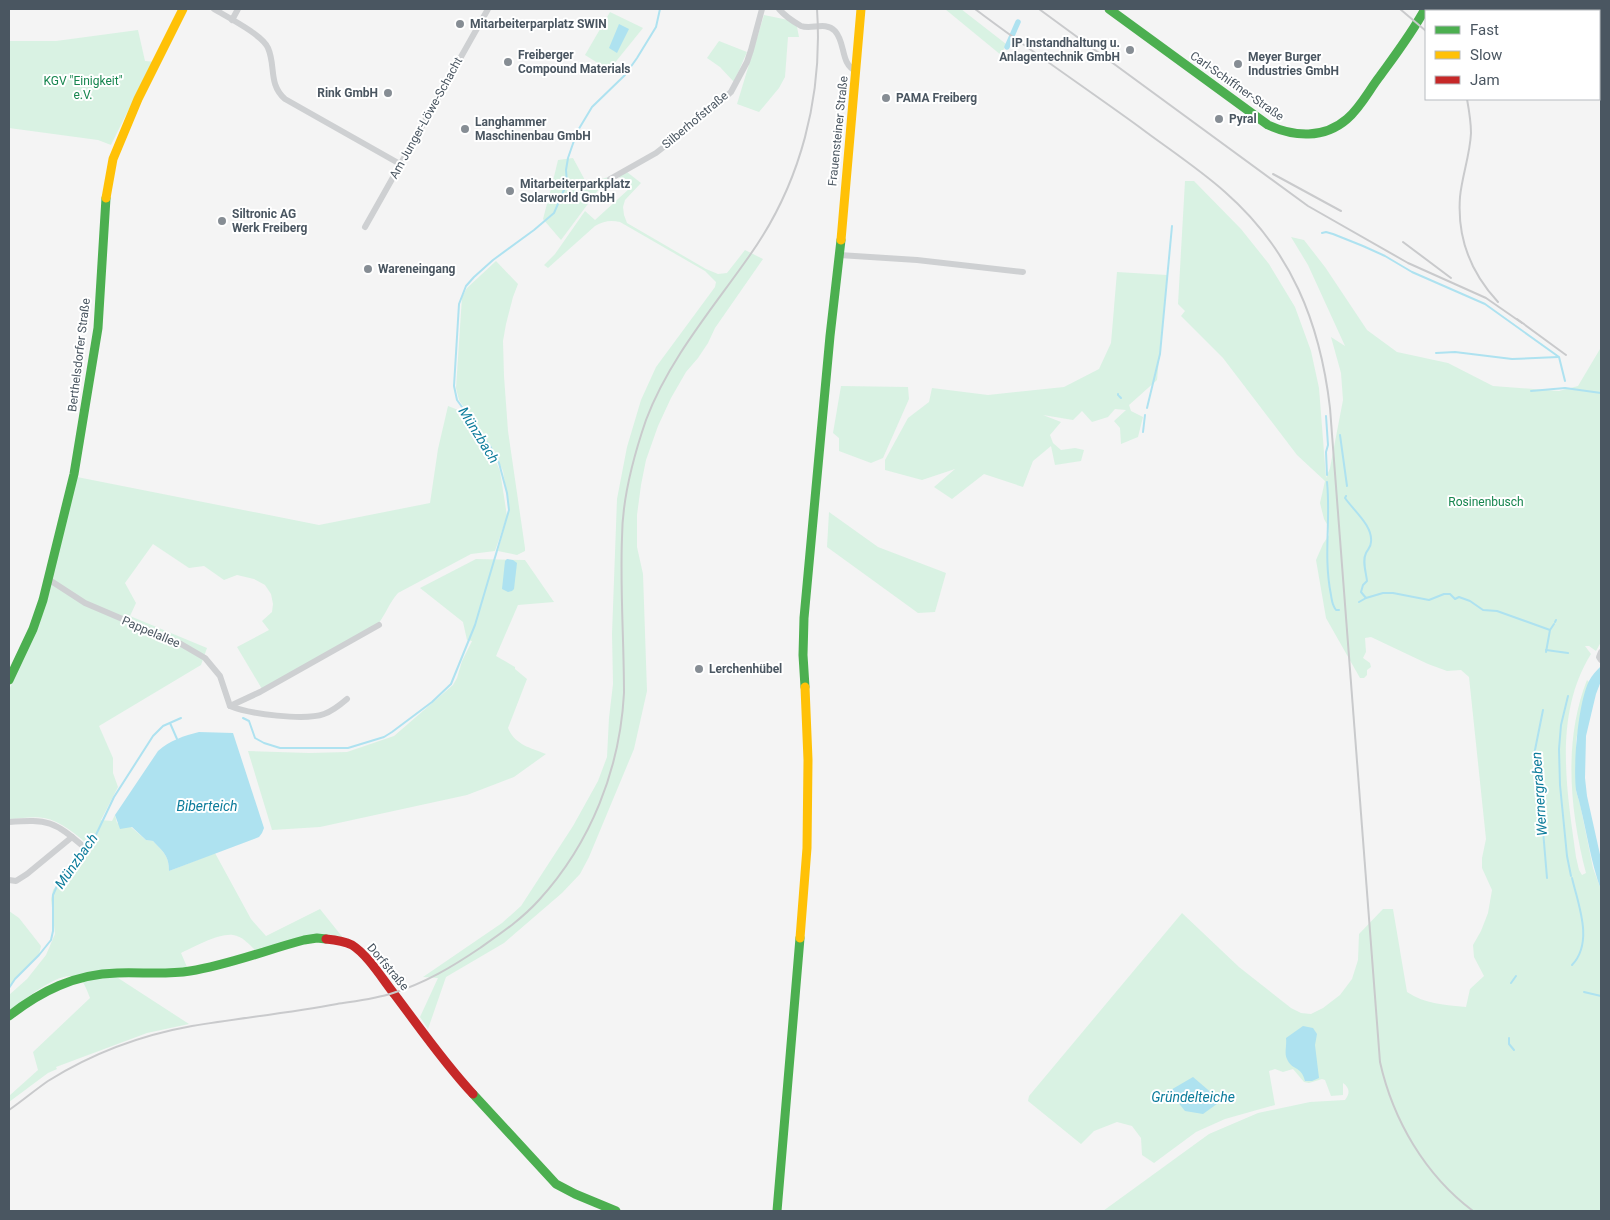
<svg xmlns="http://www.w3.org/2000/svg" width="1610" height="1220" font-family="Roboto,sans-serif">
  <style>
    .green { fill: #d9f2e3 }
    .water { fill: #aee2f0 }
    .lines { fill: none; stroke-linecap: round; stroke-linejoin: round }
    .stream { stroke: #aee2f0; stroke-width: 2 }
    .canal { stroke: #aee2f0; stroke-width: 5.5 }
    .street { stroke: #ced0d2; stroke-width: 6 }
    .fast { stroke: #4caf50; stroke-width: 9 }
    .slow { stroke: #ffc107; stroke-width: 9 }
    .jam { stroke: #c62828; stroke-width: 9 }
    .rail { stroke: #c9cacc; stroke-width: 2 }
    .poi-dot { fill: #868d94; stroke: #fff; stroke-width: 2 }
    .labels { text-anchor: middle; stroke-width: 4; stroke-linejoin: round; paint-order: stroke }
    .poi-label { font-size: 12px; font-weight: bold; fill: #4a5661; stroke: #fff; text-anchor: start }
    .park-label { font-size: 12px; fill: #17864f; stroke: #fff }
    .street-label { font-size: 12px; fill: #4a5661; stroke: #fff }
    .water-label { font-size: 14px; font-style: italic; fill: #0c7c9b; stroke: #fff }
  </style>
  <rect width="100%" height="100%" fill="#f4f4f4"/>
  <g class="green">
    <polygon points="945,9 961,9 1006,44 1001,55"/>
    <polygon points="610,12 643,28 609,70 585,55"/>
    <polygon points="764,15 793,21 797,27 799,37 788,37 785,77 779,88 759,112 737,104"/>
    <polygon points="138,30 145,61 157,62 138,91 111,145 98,140 9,128 9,41 56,41"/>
    <polygon points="719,41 747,52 734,82 720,67 707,58"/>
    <polygon points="573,158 587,184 608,177 561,240 543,219 552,185 558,160"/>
    <path d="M627 172 641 183 625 200 623 207 624 215 627 223 706 269 718 274 727 273 745 250 763 259 715 328 708 343 698 358 686 372 671 398 658 426 646 460 641 485 637 515V547L643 574 647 691 634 749 589 857 580 874 562 893 504 943 446 977 428 1029 420 1017 438 978 423 977 502 923 521 906 573 826 598 781 607 757 609 718 613 684 612 634 617 499 627 447 641 400 656 367 715 287 716 282 705 271 620 222C610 220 604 221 595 226L548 268 544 265 555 254 585 211 595 220 630 188 618 176Z"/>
    <path d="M1185 181H1194L1241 229 1269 264 1295 307 1311 351 1319 388 1326 478 1330 468 1343 400 1341 373 1331 337 1345 346 1308 265 1291 237 1304 240 1325 267 1367 330 1397 352 1448 363 1493 386 1559 391 1578 386 1600 349 1601 350V642L1596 651 1589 646H1585L1591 654C1553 715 1567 791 1576 857L1579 870 1582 875 1586 873C1570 811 1563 741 1587 680L1589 682 1576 740V791L1580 804 1593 868 1601 890V1211H1103L1209 1134 1258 1113 1310 1102 1345 1100C1350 1094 1350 1088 1343 1083V1095L1331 1096 1325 1080 1322 1079 1309 1083 1304 1082 1293 1069 1283 1072 1275 1069 1269 1071 1275 1105 1225 1119 1196 1132 1154 1163 1142 1155 1141 1138 1132 1126 1117 1122 1094 1131 1081 1144 1028 1101 1029 1096 1182 913 1239 967 1291 1008 1301 1013 1311 1014 1323 1008 1340 995 1352 979 1358 960 1359 934 1383 909H1393L1407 992C1425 1004 1445 1005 1466 1007L1470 989 1484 976 1474 957 1473 945 1481 931 1488 913 1492 890 1482 868V858L1486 839 1469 677 1461 670 1447 671 1428 664 1371 637 1365 638 1366 652 1363 658 1370 663 1371 667 1367 670V675L1364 678H1360L1326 618 1316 560 1323 544 1329 535 1328 526 1324 519 1320 503 1325 481 1297 455 1223 358 1181 316 1185 311 1178 304Z"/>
    <polygon points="496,261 518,284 513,297 506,324 503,341 504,376 508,431 525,548 525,551 517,555 498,551 509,508 503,471 494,451 459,400 456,388 462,297 467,288"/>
    <polygon points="1117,272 1167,275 1157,380 1129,405 1131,411 1143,417 1138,437 1121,444 1120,428 1114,421 1126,410 1115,409 1108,417 1092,422 1082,411 1073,420 1043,415 1061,422 1050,435 1053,443 1061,450 1075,448 1084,450 1081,461 1055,465 1051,446 1033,461 1023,487 984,474 952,499 934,487 955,469 922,480 885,470 885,460 908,418 929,402 932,388 988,395 1064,387 1099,369 1111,343"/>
    <polygon points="841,386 908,387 909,399 883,458 871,463 839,451 839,438 833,433"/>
    <path d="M448 406 466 413 492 452 500 471 507 516 495 551 471 554 398 593C389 603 386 614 378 624L262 689 237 647 269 630 262 621 272 612 273 604 271 594 265 585 254 579 237 575 224 580 204 566 189 568 153 544 125 583 136 603 130 616 207 648 201 665 99 726 113 758V773L118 787 101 820 112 821 115 815 117 823 131 827 146 840 153 841C163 852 169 855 169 871L215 853 251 919 266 936 320 909 344 939 317 941 255 950C249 944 242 936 233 935 219 933 194 947 181 953L190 974 135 977 115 976 189 1024 147 1033 56 1067 57 1069 48 1073 9 1102V1096L38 1070 33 1052 90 998C88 993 85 984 81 980 65 964 22 1002 9 1012V995L27 979 46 955 55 934 51 899 53 890 88 844C75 834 61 821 44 818 33 816 20 819 9 819V690L44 610 77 477 319 525 430 503 438 449Z"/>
    <polygon points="829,512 878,547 946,573 935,612 918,613 827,547"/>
    <path d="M476 559 525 560 554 602 518 605 496 656 515 667V669L527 679 508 728C515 745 531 748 546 754L514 777 467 795 320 827 272 830 248 751 309 753 347 752 394 736 453 685 457 678 462 661 472 641 467 640 463 622 420 588Z"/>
    <polygon points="9,911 19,918 41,946 39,955 15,979 9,988"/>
  </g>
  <g class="water">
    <polygon points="619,24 629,29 617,53 609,48"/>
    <polygon points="507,559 513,560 517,563 514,589 512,591 508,592 502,589 505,561"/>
    <path d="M1601 666V681L1596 694 1586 736 1585 778 1587 796 1601 859V890C1591 862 1587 834 1580 805 1579 800 1577 795 1576 790 1573 765 1578 703 1589 681 1592 675 1597 670 1601 666Z"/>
    <path d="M199 732 233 733 264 828 262 833 259 837 169 871C169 855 163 852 153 841L146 840 132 827 120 829 115 815 158 751C170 740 184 736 199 732Z"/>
    <path d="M1303 1026 1313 1028 1317 1034 1315 1045 1319 1078 1312 1081H1305C1301 1065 1292 1071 1287 1059 1284 1053 1287 1045 1286 1038Z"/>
    <polygon points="1193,1077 1221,1101 1203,1114 1185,1111 1169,1091"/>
  </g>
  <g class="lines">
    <g class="stream">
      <polyline points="1596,11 1598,10"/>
      <polyline points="1322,233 1326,232 1333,234 1363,246 1385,256 1412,272 1485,304 1559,357 1565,381"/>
      <polyline points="1436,353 1455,352 1512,359 1558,357"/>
      <polyline points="1531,391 1565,388 1601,393"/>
      <polyline points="1118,394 1118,395"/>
      <polyline points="1119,396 1121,398"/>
      <polyline points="1147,408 1160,354 1172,226"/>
      <polyline points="1326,416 1328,445 1326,452 1327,475"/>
      <polyline points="1143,432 1145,415"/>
      <polyline points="1340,435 1347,486"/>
      <path d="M1327 482C1331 521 1323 555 1331 595 1332 601 1332 605 1336 610H1339"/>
      <path d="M1346 496 1345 498C1354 511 1373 526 1371 542 1371 547 1368 549 1366 553 1362 561 1366 572 1367 581L1363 585 1361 592 1366 598 1383 593H1393L1429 600 1444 594H1450L1455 599 1459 597 1470 601 1483 610 1497 611 1550 630"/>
      <polyline points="1359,602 1366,598"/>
      <polyline points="1555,622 1556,620"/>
      <polyline points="1546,650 1568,653"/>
      <polyline points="1546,652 1550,630 1554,624"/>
      <polyline points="1568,696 1561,725 1559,749 1560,785 1567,856 1571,876"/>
      <polyline points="1543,710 1534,755 1540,795 1547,878"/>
      <polyline points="243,718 249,721 255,738 264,743 280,748 348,748 384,737 392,732 432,702 451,684 475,625 509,510 507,493 499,463 490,446 457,400 454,386 459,304 466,286 474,277 493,260 534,230 554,213 567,183 566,170 568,158 577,132 592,107 625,75 637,58 656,27 660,9"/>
      <polyline points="170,723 177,739"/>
      <path d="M1572 965C1594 942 1578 904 1572 878"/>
      <polyline points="1511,983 1516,976"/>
      <polyline points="9,988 15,979 39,955 51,940 53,931 53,895 57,886 70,869 84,855 93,841 114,797 153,736 163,726 181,718"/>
      <polyline points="1584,992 1601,996"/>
      <polyline points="1509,1038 1509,1044 1514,1050"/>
    </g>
    <polyline class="canal" points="1007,47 1018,22"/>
    <g class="street">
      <path d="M214 9C227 17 263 35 268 48 276 66 268 84 285 99L400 164"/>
      <path d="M779 9C784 15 794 22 801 26 812 30 825 21 835 31 846 43 840 64 856 71"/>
      <polyline points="232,20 238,9"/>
      <polyline points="610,179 656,153 711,110 731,92 747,62 751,50 762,9"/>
      <polyline points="365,227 488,9"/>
      <polyline points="839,255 917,260 1023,272"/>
      <path d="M48 579 85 603 181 644 205 658 220 676 230 706C249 714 305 721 324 714 333 711 340 705 347 699"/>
      <polyline points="1601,652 1599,657 1601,660"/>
      <polyline points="230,706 260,692 379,625"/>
      <path d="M9 822C48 819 54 821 84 847"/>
      <polyline points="9,880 16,881 27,874 72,837"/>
    </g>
    <g class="fast">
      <path d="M1109 9 1268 125C1294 137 1324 139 1347 119 1361 107 1369 90 1380 76 1396 54 1412 33 1425 9"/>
      <polyline points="9,680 33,629 43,600 74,474 98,328 106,198"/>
      <polyline points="805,687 803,655 804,618 830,336 841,240"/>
      <path d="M9 1016C41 991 75 974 117 973 141 972 166 975 190 971 229 965 266 950 304 940L317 938 326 939"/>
      <polyline points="473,1094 556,1184 575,1194 616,1211"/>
      <polyline points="777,1211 800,938"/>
    </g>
    <g class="slow">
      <polyline points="106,198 113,159 138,99 183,9"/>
      <polyline points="841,240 861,9"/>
      <polyline points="800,938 807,848 808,760 805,687"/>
    </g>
    <path class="jam" d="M326 939C336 940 344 941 352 945 368 955 383 980 395 995 420 1028 444 1063 473 1094"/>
    <g class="rail">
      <path d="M975 9C1028 49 1084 87 1138 126 1167 148 1198 168 1225 192 1291 250 1320 322 1330 408L1380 1062C1393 1120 1425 1175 1473 1211"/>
      <polyline points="1039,9 1308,206 1408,263 1486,298 1522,323"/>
      <polyline points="1400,9 1426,31"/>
      <path d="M1467 99C1469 110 1471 122 1471 133 1470 155 1462 176 1460 197 1457 238 1471 273 1498 302"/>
      <polyline points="1273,174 1341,211"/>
      <polyline points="1403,242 1451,278"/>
      <polyline points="1517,319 1566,355"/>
      <path d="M9 1110C22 1101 35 1090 48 1081 91 1054 142 1035 192 1026 240 1018 289 1013 337 1004 356 1001 375 999 393 993 425 983 452 967 480 948 500 934 522 919 539 900 591 843 620 769 624 693 624 641 620 589 622 538 622 501 634 455 646 420 669 359 713 308 750 255 801 183 823 96 817 9"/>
    </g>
  </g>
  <g class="poi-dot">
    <circle cx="460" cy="24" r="5"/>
    <circle cx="1130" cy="50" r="5"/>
    <circle cx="508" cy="62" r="5"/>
    <circle cx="1238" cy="64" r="5"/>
    <circle cx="388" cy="93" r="5"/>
    <circle cx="886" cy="98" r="5"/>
    <circle cx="1219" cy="119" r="5"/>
    <circle cx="465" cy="129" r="5"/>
    <circle cx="510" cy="191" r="5"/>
    <circle cx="222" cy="221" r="5"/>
    <circle cx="368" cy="269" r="5"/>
    <circle cx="699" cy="669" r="5"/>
  </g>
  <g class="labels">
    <g class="poi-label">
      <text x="470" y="28">Mitarbeiterparplatz SWIN</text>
      <text x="1120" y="47" text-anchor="end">IP Instandhaltung u.<tspan x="1120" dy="14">Anlagentechnik GmbH</tspan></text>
      <text x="518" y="59">Freiberger<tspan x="518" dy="14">Compound Materials</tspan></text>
      <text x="1248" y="61">Meyer Burger<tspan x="1248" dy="14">Industries GmbH</tspan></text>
      <text x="378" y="97" text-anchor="end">Rink GmbH</text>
      <text x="896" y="102">PAMA Freiberg</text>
      <text x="1229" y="123">Pyral</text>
      <text x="475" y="126">Langhammer<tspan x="475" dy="14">Maschinenbau GmbH</tspan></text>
      <text x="520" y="188">Mitarbeiterparkplatz<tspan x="520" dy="14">Solarworld GmbH</tspan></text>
      <text x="232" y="218">Siltronic AG<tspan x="232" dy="14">Werk Freiberg</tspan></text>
      <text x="378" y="273">Wareneingang</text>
      <text x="709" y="673">Lerchenhübel</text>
    </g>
    <g class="park-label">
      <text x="83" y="85">KGV "Einigkeit"<tspan x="83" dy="14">e.V.</tspan></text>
      <text x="1486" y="506">Rosinenbusch</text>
    </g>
    <g class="street-label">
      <text transform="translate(1237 86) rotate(35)" y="4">Carl-Schiffner-Straße</text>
      <text transform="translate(426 118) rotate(-61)" y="4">Am Junger-Löwe-Schacht</text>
      <text transform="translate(695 120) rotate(-40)" y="4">Silberhofstraße</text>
      <text transform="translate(838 131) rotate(-84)" y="4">Frauensteiner Straße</text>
      <text transform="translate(79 355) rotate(-83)" y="4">Berthelsdorfer Straße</text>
      <text transform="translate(151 632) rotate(23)" y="4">Pappelallee</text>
      <text transform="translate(388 967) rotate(50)" y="4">Dorfstraße</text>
    </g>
    <g class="water-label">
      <text transform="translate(479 435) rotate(58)" y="5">Münzbach</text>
      <text transform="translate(1539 794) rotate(-94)" y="5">Wernergraben</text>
      <text x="207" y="811">Biberteich</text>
      <text transform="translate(76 861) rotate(-55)" y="5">Münzbach</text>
      <text x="1193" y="1102">Gründelteiche</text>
    </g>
  </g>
  <rect width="1610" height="1220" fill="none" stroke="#4a5661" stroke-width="20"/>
  <rect x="1425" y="10" width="175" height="90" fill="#ffffff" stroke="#b7bbc0"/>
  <rect x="1435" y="26" width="25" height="8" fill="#4caf50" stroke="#b7bbc0"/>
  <text x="1470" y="35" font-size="15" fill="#4a5661">Fast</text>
  <rect x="1435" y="51" width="25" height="8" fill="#ffc107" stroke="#b7bbc0"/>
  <text x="1470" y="60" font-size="15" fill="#4a5661">Slow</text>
  <rect x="1435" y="76" width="25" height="8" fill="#c62828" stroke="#b7bbc0"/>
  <text x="1470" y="85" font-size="15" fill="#4a5661">Jam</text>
</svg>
